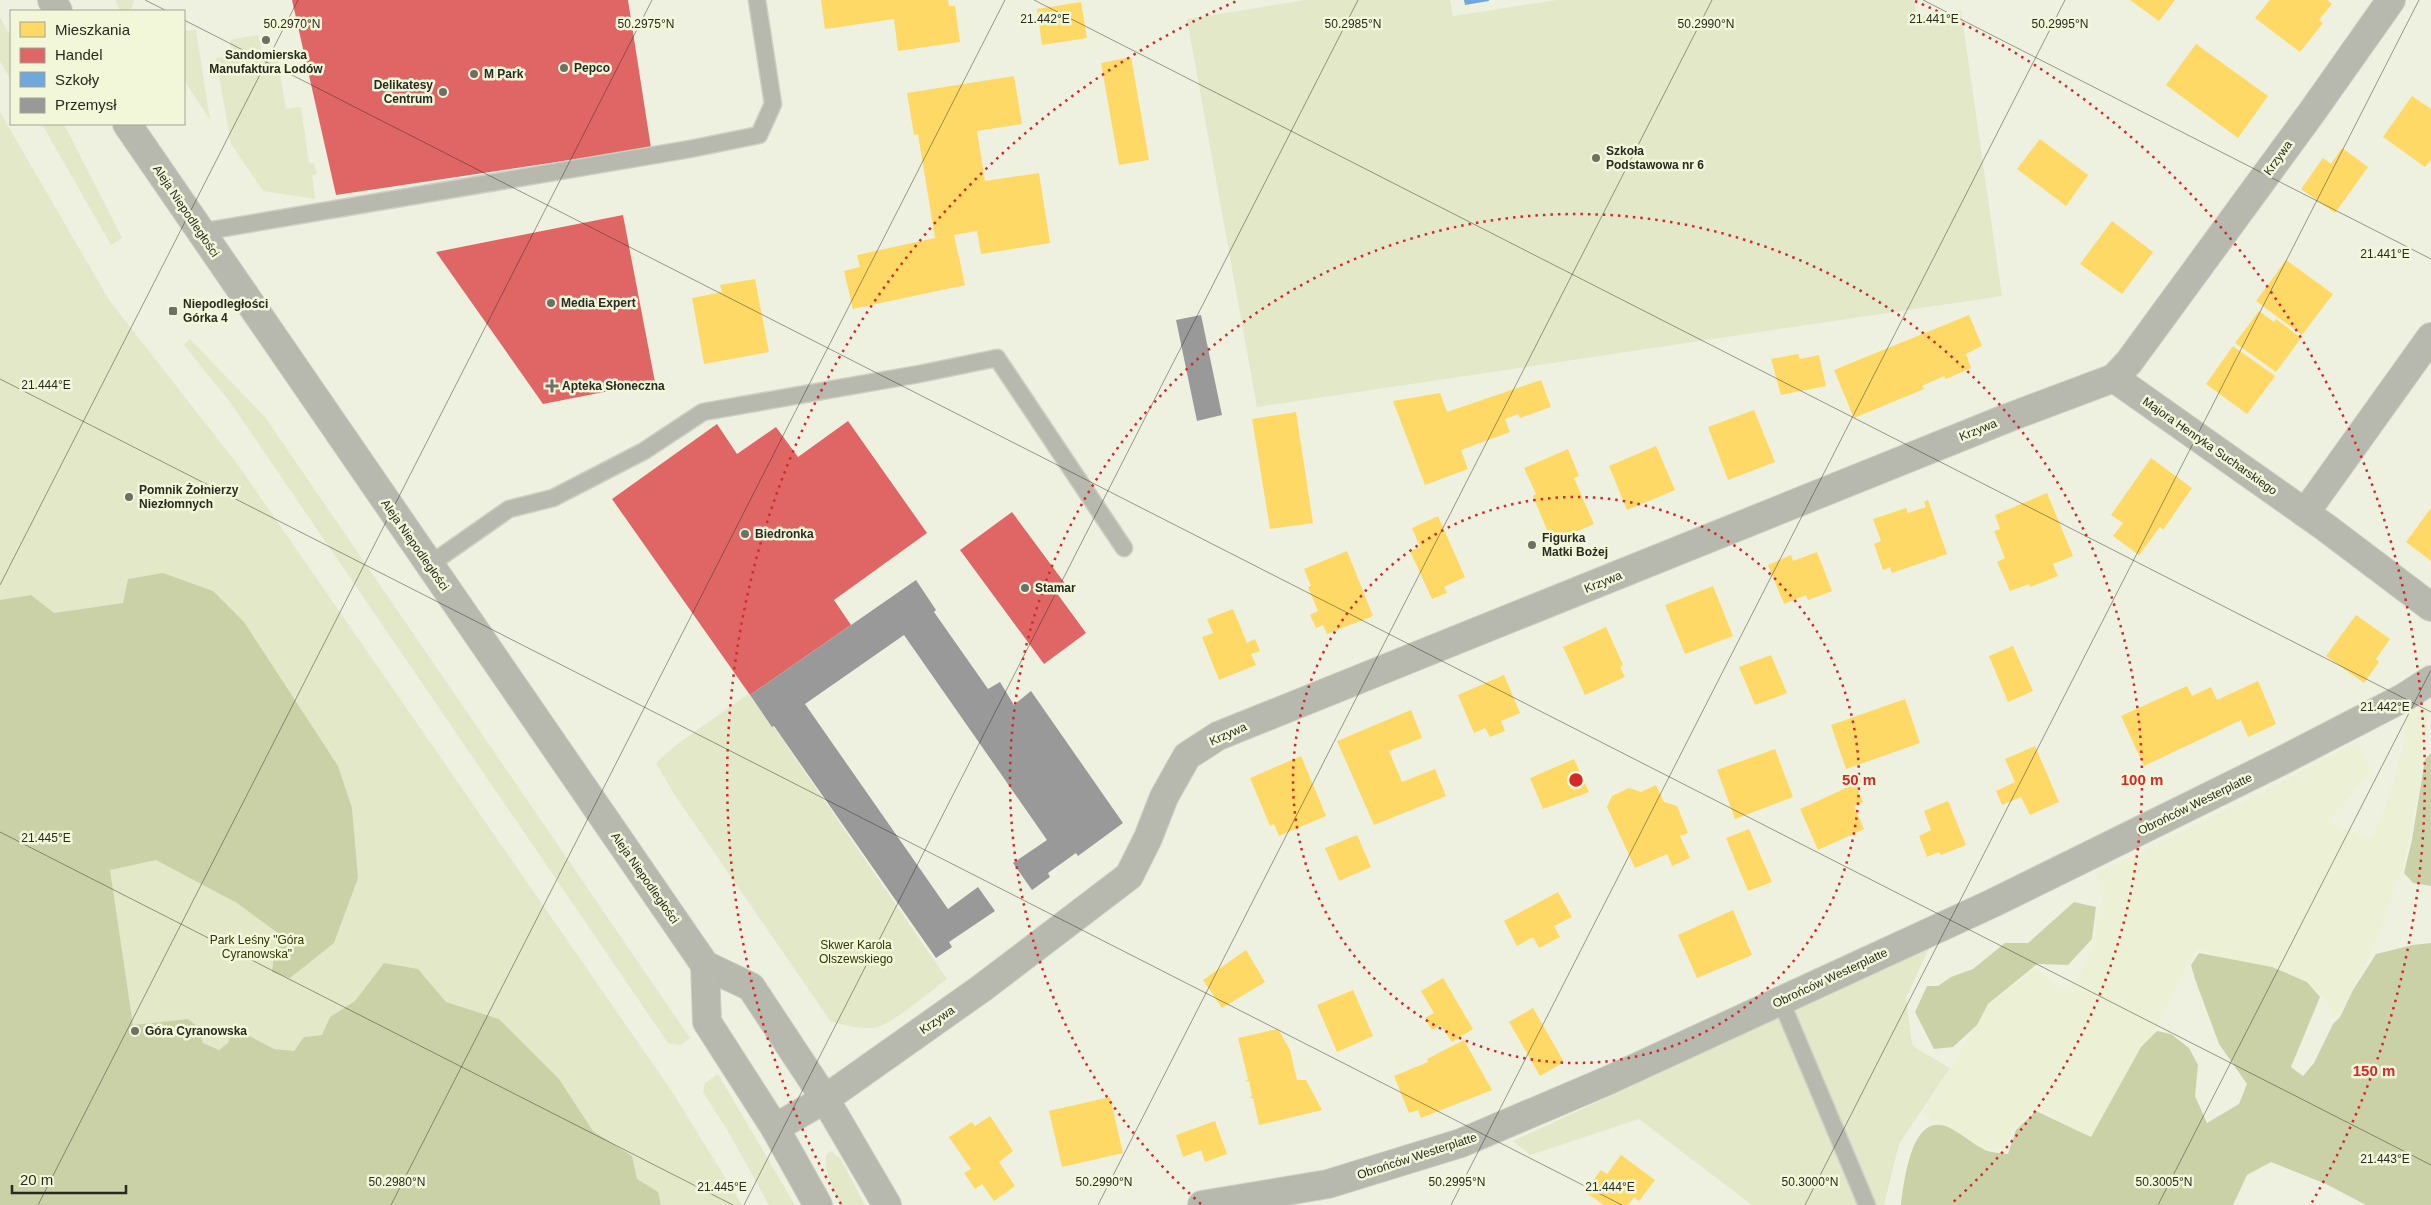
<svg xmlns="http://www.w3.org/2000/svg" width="2431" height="1205" font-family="Arial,sans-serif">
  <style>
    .built { fill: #ecf1d6 }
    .green { fill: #e3e8c9 }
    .forest { fill: #cbd1a7 }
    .homes { fill: #ffd966 }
    .shops { fill: #e06666 }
    .schools { fill: #6fa8dc }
    .industry { fill: #999 }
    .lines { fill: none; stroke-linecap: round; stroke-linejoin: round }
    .service-casing { stroke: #cdcfc3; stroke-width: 19 }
    .minor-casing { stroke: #cdcfc3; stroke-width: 30 }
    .tertiary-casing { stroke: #cdcfc3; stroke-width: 30 }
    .service { stroke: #b7b8ae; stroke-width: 16 }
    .minor { stroke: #b7b8ae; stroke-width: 28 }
    .tertiary { stroke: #b7b8ae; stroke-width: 28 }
    .ticks { fill: none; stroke: #282a1f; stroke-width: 1; stroke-opacity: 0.45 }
    .ring { fill: none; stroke: #d62828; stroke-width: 2.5; stroke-dasharray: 2.5 5 }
    .poi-dot { fill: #6d7063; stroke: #f2f7da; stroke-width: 2 }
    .labels { text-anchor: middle; stroke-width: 5; stroke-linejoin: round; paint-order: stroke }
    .poi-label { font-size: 12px; font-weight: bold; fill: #282a1f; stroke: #f2f7da; text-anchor: start }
    .street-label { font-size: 12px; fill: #282a1f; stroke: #f2f7da }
    .park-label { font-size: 12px; fill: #323603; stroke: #f2f7da }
    .ticks-label { font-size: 12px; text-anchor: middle; fill: #282a1f; stroke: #f2f7da; stroke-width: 5; stroke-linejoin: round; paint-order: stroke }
    .centre { fill: #d62828; stroke: #f2f7da; stroke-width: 2.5 }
    .ring-label { font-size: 15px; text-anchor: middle; font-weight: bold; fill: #d62828; stroke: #f2f7da; stroke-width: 5; stroke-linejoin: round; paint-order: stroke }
  </style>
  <rect width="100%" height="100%" fill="#eef1e0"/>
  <polygon class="built" points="2430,702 2419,788 2404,864 2374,947 2337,1019 2323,996 2197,948 2097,1141 2037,1107 2015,1126 2004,1150 1980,1149 1923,1114 1987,1006 2035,968 2059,989 2067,989 2079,978 2092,946 2103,899 2096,874 2260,793 2358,742 2371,773 2328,822 2371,839 2385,807 2402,750 2406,715"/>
  <g class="green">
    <polygon points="115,0 134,0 131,9 127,11 120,11"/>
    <polygon points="1306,0 1450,0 1453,16 1557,0 1914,0 1917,17 1961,10 2002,296 1257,407 1187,19"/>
    <polygon points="0,17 11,37 11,75 9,77 0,61"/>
    <polygon points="196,30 210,120 184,80 184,31"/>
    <polygon points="258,35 262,51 276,49 286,109 301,107 309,163 314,163 317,174 312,175 315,199 263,191 231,144 216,58 232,55 230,40"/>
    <polygon points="0,112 109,300 238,465 673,1093 742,1205 0,1205"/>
    <polygon points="42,124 64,124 122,238 111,245"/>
    <polygon points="190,339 265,417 690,1038 680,1045 668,1043 230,402 184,345"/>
    <path d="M748 694 776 730 947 979C932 990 889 1027 873 1028 859 1029 844 1025 831 1022L674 794 656 763 676 745Z"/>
    <polygon points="1929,948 1906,998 1912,1044 1919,1050 1950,1068 1899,1144 1884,1205 1752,1205 1639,1119 1530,1155 1513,1141"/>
    <polygon points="718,1074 795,1205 769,1205 729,1133 703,1092 705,1083"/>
    <path d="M831 1151 840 1158 865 1205H841C832 1188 825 1174 826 1155Z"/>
  </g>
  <g class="forest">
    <polygon points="163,573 213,591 244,622 338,766 352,808 358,878 334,943 290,978 272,972 274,954 283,937 237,903 156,860 110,870 133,1025 188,1019 198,1027 203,1043 219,1050 228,1043 232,1031 242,1032 274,1049 294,1051 304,1037 322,1035 330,1017 355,1001 384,963 418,969 446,1002 499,1019 559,1079 593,1131 632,1156 637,1179 658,1192 661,1205 0,1205 0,600 31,595 54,613 123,603 128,579"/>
    <polygon points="2431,753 2431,886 2413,883 2404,873 2412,840 2425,759"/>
    <polygon points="2074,902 2096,907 2092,939 2068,965 2037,964 1988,1004 1977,1025 1953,1047 1934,1049 1915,1012 1927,986 1938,986 1951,977 1973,969 2005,943 2028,943"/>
    <path d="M2431 943V1205H2366L2326 1184 2271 1162 2247 1175 2233 1205H1901C1904 1183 1911 1108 1950 1128 1962 1134 1973 1144 1985 1150 1992 1153 2001 1153 2008 1154L2016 1130 2036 1111 2091 1137 2141 1047 2157 1031 2171 1034 2189 1048 2198 1065 2195 1096 2207 1123 2239 1104 2247 1084 2219 1044 2195 979 2191 965 2199 953 2272 967 2307 982 2320 997 2291 1067 2303 1076 2314 1063 2333 1024 2340 1017 2353 990 2376 954 2413 945Z"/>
  </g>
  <g class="homes">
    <polygon points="821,0 948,0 949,6 955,6 960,42 898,51 894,19 825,29"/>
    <polygon points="2130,0 2175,0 2159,21"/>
    <polygon points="2270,0 2327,0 2332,4 2319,20 2323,23 2300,52 2255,18"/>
    <polygon points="1081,2 1087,38 1042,45 1037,9"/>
    <polygon points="2196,44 2268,96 2238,138 2166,85"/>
    <polygon points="1131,57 1149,160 1119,165 1101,63"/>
    <polygon points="1014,76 1022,124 977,131 985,181 1039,173 1050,243 981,254 977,231 954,235 965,285 853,309 844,271 860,267 857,255 935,238 918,134 914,135 907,93"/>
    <polygon points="2412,96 2431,109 2431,160 2425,167 2383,137"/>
    <polygon points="2040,139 2088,175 2066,206 2017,169"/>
    <polygon points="2342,148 2368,167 2335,213 2301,189 2323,158 2331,164"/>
    <polygon points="2112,221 2153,252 2122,294 2080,264"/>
    <polygon points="2286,260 2333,294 2302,335 2256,301"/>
    <polygon points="755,279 769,352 704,364 692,298 722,292 720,285"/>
    <polygon points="2259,311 2274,322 2276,319 2301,338 2276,372 2235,343"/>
    <polygon points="1969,315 1982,346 1966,354 1971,368 1946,379 1944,376 1922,386 1924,389 1854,418 1834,370"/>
    <polygon points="2233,346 2275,376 2247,414 2206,384"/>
    <polygon points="1798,354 1800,359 1819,355 1826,386 1781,395 1771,359"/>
    <polygon points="1541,380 1551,407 1520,418 1518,414 1505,419 1510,432 1461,450 1468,469 1425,485 1393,401 1440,393 1447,412"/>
    <polygon points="1754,410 1775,462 1728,480 1708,427"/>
    <polygon points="1296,412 1313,523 1270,529 1252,419"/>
    <polygon points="1656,446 1675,490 1627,510 1609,466"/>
    <polygon points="1568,449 1579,476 1574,478 1594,524 1552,542 1533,496 1536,494 1524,468"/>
    <polygon points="2151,458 2192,488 2163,530 2160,527 2139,555 2113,536 2123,523 2111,515"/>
    <polygon points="2047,493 2073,556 2053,564 2058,576 2030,587 2029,584 2010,591 1997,562 2005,558 1994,531 2000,529 1995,515"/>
    <polygon points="1928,500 1947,554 1892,573 1890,567 1883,570 1874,544 1881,541 1873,519 1906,508 1908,513 1926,507 1924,502"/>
    <polygon points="2431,508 2431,561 2406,542"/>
    <polygon points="1438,516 1465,577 1444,587 1447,593 1432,599 1410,551 1420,547 1412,528"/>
    <polygon points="1347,551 1373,616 1327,634 1323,625 1316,628 1310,615 1318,611 1308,587 1311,586 1304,569"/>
    <polygon points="1817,552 1832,591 1808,600 1806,595 1784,604 1768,565 1791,555 1793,561"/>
    <polygon points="1713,586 1733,636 1685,654 1665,605"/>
    <polygon points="1233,609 1247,643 1255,639 1260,651 1251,654 1256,665 1219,680 1202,637 1213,633 1207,619"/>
    <polygon points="2356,615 2390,639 2376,659 2379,662 2364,683 2326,656"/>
    <polygon points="1606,627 1623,665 1620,667 1625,677 1585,695 1563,647"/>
    <polygon points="2013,646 2033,691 2008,702 1989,656"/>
    <polygon points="1771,655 1787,693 1755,705 1739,667"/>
    <polygon points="1504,675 1520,713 1501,721 1505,731 1490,737 1485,728 1474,733 1458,695"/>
    <polygon points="2258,681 2276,724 2248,737 2241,720 2144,766 2121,716 2187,686 2192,696 2211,687 2217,700"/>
    <polygon points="1905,699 1920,743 1846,769 1831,725"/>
    <polygon points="1411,710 1422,738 1389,751 1402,782 1435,769 1446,796 1374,825 1337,741"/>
    <polygon points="2035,746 2059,802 2030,815 2021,797 2002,805 1996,791 2015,782 2005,759"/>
    <polygon points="1775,749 1793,797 1735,819 1717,770"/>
    <polygon points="1301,756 1326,816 1279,836 1274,824 1270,826 1250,778"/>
    <polygon points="1574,759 1589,792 1543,809 1530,778"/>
    <polygon points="1855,784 1863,802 1854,806 1864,829 1818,850 1800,809"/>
    <polygon points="1656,785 1664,802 1677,806 1688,833 1680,836 1690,858 1672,866 1667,854 1635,868 1607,807 1612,796 1629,788 1641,792"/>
    <polygon points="1948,801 1966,845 1941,855 1939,852 1927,857 1919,836 1931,830 1924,811"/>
    <polygon points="1749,829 1772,882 1748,891 1726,838"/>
    <polygon points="1357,835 1371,867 1339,881 1325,848"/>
    <polygon points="1558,892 1572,917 1554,926 1560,937 1539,948 1533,937 1517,946 1504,921"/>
    <polygon points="1733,910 1752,955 1697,978 1678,935"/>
    <polygon points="1246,950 1265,982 1222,1008 1203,980"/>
    <polygon points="1443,978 1473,1029 1452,1042 1441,1025 1432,1030 1425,1018 1434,1013 1421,991"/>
    <polygon points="1353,990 1373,1036 1337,1052 1317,1005"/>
    <polygon points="1533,1008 1564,1062 1540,1076 1509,1022"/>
    <polygon points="1278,1029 1290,1050 1297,1080 1306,1080 1322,1110 1259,1125 1253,1098 1249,1098 1252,1096 1249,1081 1245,1082 1248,1079 1238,1038"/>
    <polygon points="1464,1040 1492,1090 1421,1118 1418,1110 1409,1113 1394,1076 1428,1062 1427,1059"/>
    <polygon points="1110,1097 1123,1153 1062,1167 1049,1111"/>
    <polygon points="990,1116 1013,1151 999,1162 1015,1186 994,1201 982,1184 975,1189 964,1173 971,1169 949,1137 972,1122 975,1126"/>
    <polygon points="1215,1121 1227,1154 1205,1162 1201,1150 1183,1157 1176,1135"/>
    <polygon points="1621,1155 1655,1180 1639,1201 1634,1197 1628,1205 1604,1205 1585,1192 1601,1170 1607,1174"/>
  </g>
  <g class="shops">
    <polygon points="292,0 628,0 651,148 336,195"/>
    <polygon points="623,215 655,382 543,404 436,252"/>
    <polygon points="848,421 927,533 834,600 851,625 750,695 612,499 717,424 737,454 776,427 798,457"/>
    <polygon points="1012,512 1066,585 1056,592 1086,633 1044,664 960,550"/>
  </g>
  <polygon class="schools" points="1464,0 1489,0 1489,1 1465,5"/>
  <g class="industry">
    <polygon points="1201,315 1222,415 1197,421 1176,320"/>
    <polygon points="916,580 936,610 934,612 988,689 1000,682 1014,705 1031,691 1123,823 1078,856 1076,853 1048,873 1050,877 1032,890 1013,863 1047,840 904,635 805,704 948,909 978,887 995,911 949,942 952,947 936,958 774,726 772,727 750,695"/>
  </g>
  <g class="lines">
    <defs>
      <g id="service">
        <polyline points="200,232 690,149 759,135 773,104 757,0"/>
        <polyline points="429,565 509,509 553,498 644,451 703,412 919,374 997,358 1124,548"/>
        <polyline points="1781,1001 1867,1205"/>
      </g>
      <g id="minor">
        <polyline points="2114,378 2325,527 2431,607"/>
        <polyline points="2305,513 2431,337"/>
        <polyline points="775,1128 825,1099 982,988 1129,876 1148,838 1164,797 1187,756 1218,736 2010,417 2114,378 2129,362 2312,112 2391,0"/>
        <polyline points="1202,1205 1328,1184 1461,1143 1609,1080 1993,903 2283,760 2403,698 2431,680"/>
      </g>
      <g id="tertiary">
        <polyline points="52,0 58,11"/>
        <polyline points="127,124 705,965 751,987 825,1099 887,1205"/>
        <polyline points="705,965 707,1022 775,1128 818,1205"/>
      </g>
    </defs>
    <use href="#service" class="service-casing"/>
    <use href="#minor" class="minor-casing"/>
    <use href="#tertiary" class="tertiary-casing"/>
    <use href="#service" class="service"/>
    <use href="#minor" class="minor"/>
    <use href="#tertiary" class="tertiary"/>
  </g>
  <path class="ticks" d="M145 0 167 11M1034 0 2431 712M1923 0 2431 259M184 20 2431 1165M0 379 1622 1205M0 585 298 0M0 832 733 1205M38 1205 652 0M391 1205 1005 0M744 1205 1358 0M1098 1205 1712 0M1451 1205 2065 0M1805 1205 2419 0M2158 1205 2431 670"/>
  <g class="ring">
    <circle cx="1576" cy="780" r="283"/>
    <path d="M1201 1204A566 566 0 1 1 1951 1204"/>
    <path d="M841 1204A849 849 0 0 1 1237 1M1915 1A849 849 0 0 1 2311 1204"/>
  </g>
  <g class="poi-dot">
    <circle cx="266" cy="40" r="5"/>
    <circle cx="564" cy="68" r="5"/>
    <circle cx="474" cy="74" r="5"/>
    <circle cx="443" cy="92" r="5"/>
    <circle cx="1596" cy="158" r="5"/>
    <circle cx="551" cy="303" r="5"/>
    <rect x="168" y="306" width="10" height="10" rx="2.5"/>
    <path d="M549.5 378.5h5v5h5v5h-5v5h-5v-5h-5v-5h5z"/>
    <circle cx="129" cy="497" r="5"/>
    <circle cx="745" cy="534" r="5"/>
    <circle cx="1532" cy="545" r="5"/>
    <circle cx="1025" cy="588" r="5"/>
    <circle cx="135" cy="1031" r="5"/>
  </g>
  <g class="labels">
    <g class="poi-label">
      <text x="266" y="59" text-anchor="middle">Sandomierska<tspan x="266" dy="14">Manufaktura Lodów</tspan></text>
      <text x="574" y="72">Pepco</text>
      <text x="484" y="78">M Park</text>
      <text x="433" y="89" text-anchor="end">Delikatesy<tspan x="433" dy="14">Centrum</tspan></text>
      <text x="1606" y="155">Szkoła<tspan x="1606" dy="14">Podstawowa nr 6</tspan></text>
      <text x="561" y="307">Media Expert</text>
      <text x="183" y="308">Niepodległości<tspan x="183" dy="14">Górka 4</tspan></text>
      <text x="562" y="390">Apteka Słoneczna</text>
      <text x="139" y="494">Pomnik Żołnierzy<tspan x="139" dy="14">Niezłomnych</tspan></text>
      <text x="755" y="538">Biedronka</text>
      <text x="1542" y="542">Figurka<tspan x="1542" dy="14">Matki Bożej</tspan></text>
      <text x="1035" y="592">Stamar</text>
      <text x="145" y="1035">Góra Cyranowska</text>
    </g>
    <g class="street-label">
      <text transform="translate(2278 158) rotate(-54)" y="4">Krzywa</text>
      <text transform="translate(186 211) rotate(56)" y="4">Aleja Niepodległości</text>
      <text transform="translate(1978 430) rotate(-22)" y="4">Krzywa</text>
      <text transform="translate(2210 446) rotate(35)" y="4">Majora Henryka Sucharskiego</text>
      <text transform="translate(415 545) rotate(55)" y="4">Aleja Niepodległości</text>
      <text transform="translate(1603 582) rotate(-22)" y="4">Krzywa</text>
      <text transform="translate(1228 734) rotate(-24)" y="4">Krzywa</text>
      <text transform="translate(2195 804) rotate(-26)" y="4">Obrońców Westerplatte</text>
      <text transform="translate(645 878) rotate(55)" y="4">Aleja Niepodległości</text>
      <text transform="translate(1830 978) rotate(-25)" y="4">Obrońców Westerplatte</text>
      <text transform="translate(937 1020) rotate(-35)" y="4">Krzywa</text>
      <text transform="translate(1417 1156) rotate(-18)" y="4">Obrońców Westerplatte</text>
    </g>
    <g class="park-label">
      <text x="257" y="944">Park Leśny "Góra<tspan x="257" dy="14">Cyranowska"</tspan></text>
      <text x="856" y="949">Skwer Karola<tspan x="856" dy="14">Olszewskiego</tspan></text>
    </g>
  </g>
  <g class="ticks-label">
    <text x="1045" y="23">21.442°E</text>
    <text x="1934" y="23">21.441°E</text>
    <text x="292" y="28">50.2970°N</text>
    <text x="646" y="28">50.2975°N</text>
    <text x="1353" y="28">50.2985°N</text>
    <text x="1706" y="28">50.2990°N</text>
    <text x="2060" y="28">50.2995°N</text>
    <text x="2385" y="258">21.441°E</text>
    <text x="46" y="389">21.444°E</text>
    <text x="2385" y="711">21.442°E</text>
    <text x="46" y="842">21.445°E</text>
    <text x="2385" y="1163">21.443°E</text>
    <text x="397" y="1186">50.2980°N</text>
    <text x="1104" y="1186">50.2990°N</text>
    <text x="1457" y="1186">50.2995°N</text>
    <text x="1810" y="1186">50.3000°N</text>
    <text x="2164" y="1186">50.3005°N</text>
    <text x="722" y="1191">21.445°E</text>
    <text x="1610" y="1191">21.444°E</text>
  </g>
  <circle cx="1576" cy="780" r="8" class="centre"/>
  <g class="ring-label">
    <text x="1859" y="785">50 m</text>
    <text x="2142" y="785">100 m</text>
    <text x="2374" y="1076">150 m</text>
  </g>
  <rect x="10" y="10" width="175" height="115" fill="#f2f7da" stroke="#a1a58f"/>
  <rect x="20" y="22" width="25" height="15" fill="#ffd966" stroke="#a1a58f"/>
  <text x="55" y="35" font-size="15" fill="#282a1f">Mieszkania</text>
  <rect x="20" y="48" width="25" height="15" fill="#e06666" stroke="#a1a58f"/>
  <text x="55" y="60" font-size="15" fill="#282a1f">Handel</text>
  <rect x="20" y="72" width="25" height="15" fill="#6fa8dc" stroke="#a1a58f"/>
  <text x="55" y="85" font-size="15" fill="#282a1f">Szkoły</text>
  <rect x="20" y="98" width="25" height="15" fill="#999999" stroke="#a1a58f"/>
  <text x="55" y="110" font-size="15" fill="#282a1f">Przemysł</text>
  <path d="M12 1185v8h114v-8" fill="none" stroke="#282a1f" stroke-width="2.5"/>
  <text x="20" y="1185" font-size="15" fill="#282a1f" stroke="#f2f7da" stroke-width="4" paint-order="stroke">20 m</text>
</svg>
